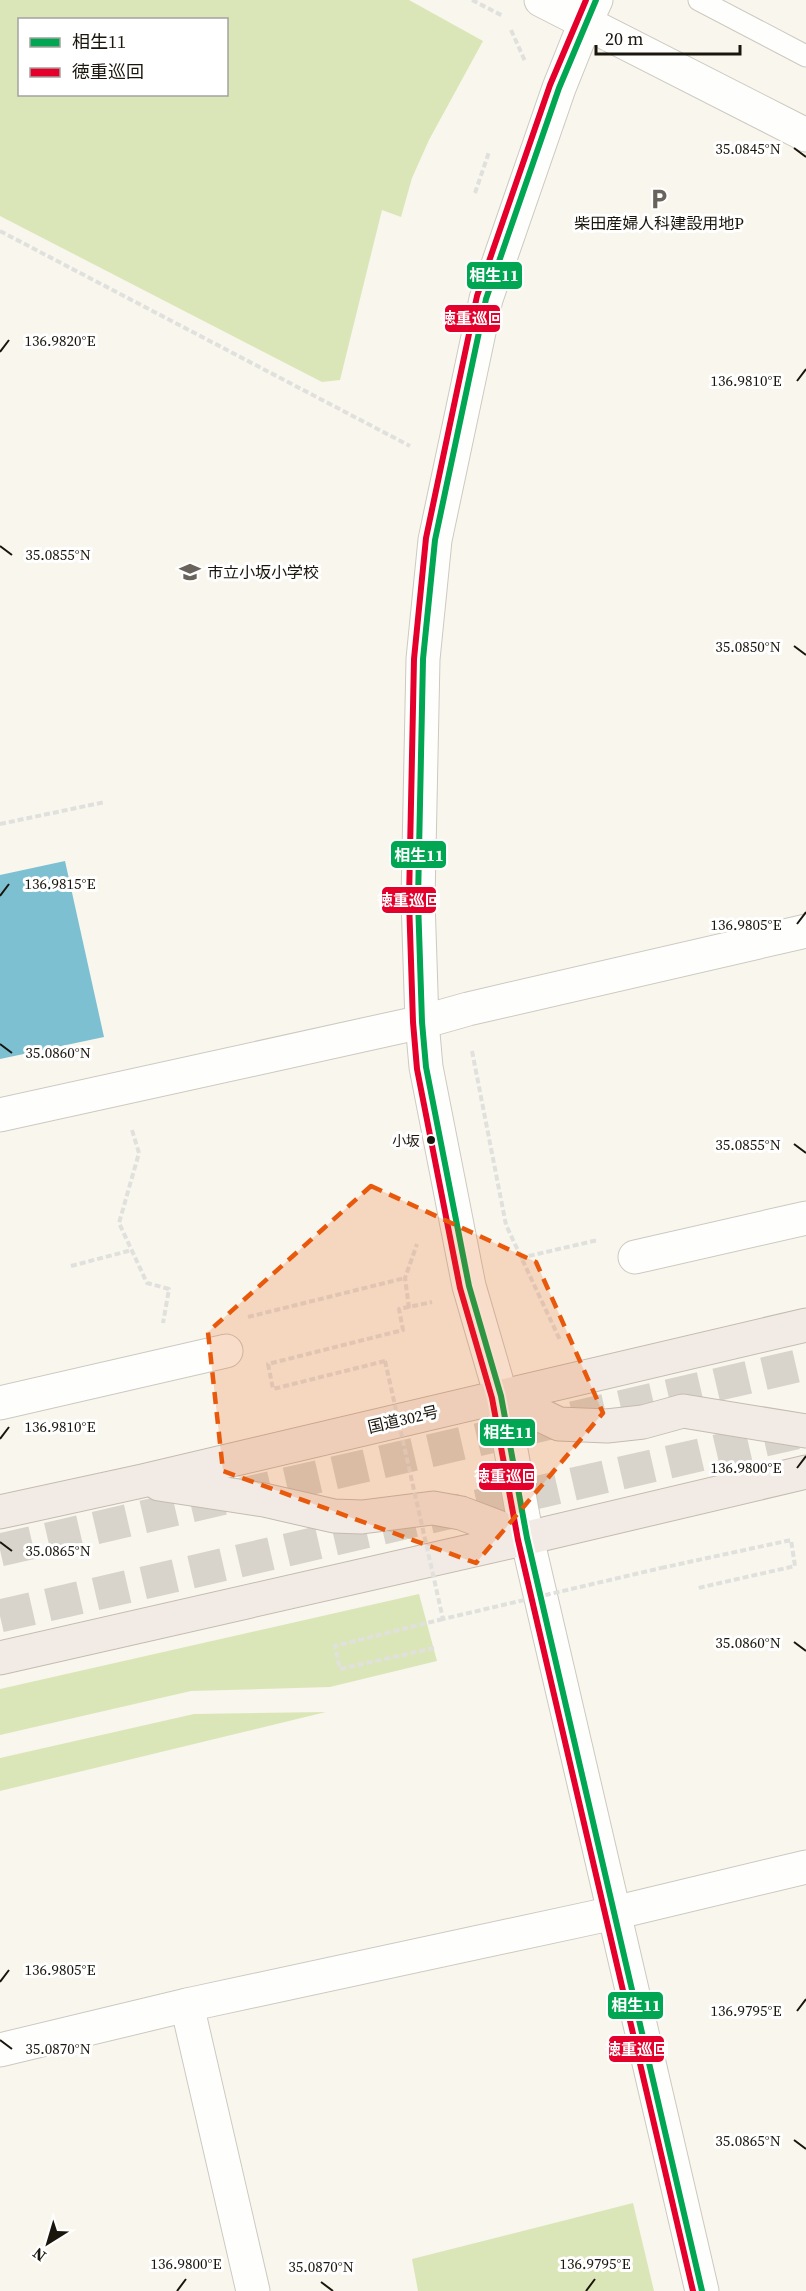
<svg xmlns="http://www.w3.org/2000/svg" width="806" height="2291" font-family="'Source Serif 4','Noto Sans JP',serif">
  <style>
    .green { fill: #dbe6b8; fill-rule: evenodd }
    .water { fill: #7cc0d2 }
    .lines { fill: none; stroke-linecap: round; stroke-linejoin: round }
    .highway-tunnel { stroke: #d8d4cb; stroke-width: 33; stroke-dasharray: 33 16; stroke-linecap: butt }
    .lane-casing { stroke: #cdc9c0; stroke-width: 23 }
    .street-casing { stroke: #cdc9c0; stroke-width: 35 }
    .secondary-casing { stroke: #cdc9c0; stroke-width: 35 }
    .highway-casing { stroke: #c4bbb0; stroke-width: 35 }
    .path { stroke: #e0e0dd; stroke-width: 4; stroke-dasharray: 6 3; stroke-linecap: butt }
    .lane { stroke: #fefefc; stroke-width: 21 }
    .street { stroke: #fefefc; stroke-width: 33 }
    .secondary { stroke: #fefefc; stroke-width: 33 }
    .highway { stroke: #f2ebe5; stroke-width: 33 }
    .path-bridge { stroke: #e0e0dd; stroke-width: 4; stroke-dasharray: 6 3; stroke-linecap: butt }
    .bus-1-casing { stroke: #fff; stroke-width: 10 }
    .bus-2-casing { stroke: #fff; stroke-width: 10 }
    .bus-1 { stroke: #00a651; stroke-width: 6 }
    .bus-2 { stroke: #e4002b; stroke-width: 6 }
    .marked { fill: #e8590c; fill-opacity: 0.2; stroke: #e8590c; stroke-width: 4.5; stroke-dasharray: 12 8; stroke-linejoin: round }
    .ticks { fill: none; stroke: #1a160d; stroke-width: 2 }
    .bus-dot { fill: #1a160d; stroke: #fff; stroke-width: 2 }
    .labels { text-anchor: middle; stroke-width: 6; stroke-linejoin: round; paint-order: stroke }
    .bus-label { font-size: 14px; fill: #1a160d; stroke: #fff; text-anchor: end }
    .poi-label { font-size: 16px; fill: #1a160d; stroke: #fff }
    .street-label { font-size: 16px; fill: #1a160d; stroke: #fff }
    .ticks-label { font-size: 15px; text-anchor: middle; fill: #1a160d; stroke: #fff; stroke-width: 6; stroke-linejoin: round; paint-order: stroke }
    .line-badge { stroke: #fff; stroke-width: 2 }
    .badge-label { font-size: 16px; text-anchor: middle; font-weight: bold; fill: #fff }
  </style>
  <rect width="100%" height="100%" fill="#f9f6ed"/>
  <g class="green">
    <path d="M0 0H409L483 41 429 140 412 178 401 217 382 210 340 380 322 382 0 216ZM20 20H226V94H20Z"/>
    <polygon points="419,1594 437,1661 330,1687 191,1691 0,1735 0,1689"/>
    <polygon points="326,1712 0,1791 0,1758 194,1714"/>
    <polygon points="633,2203 654,2291 418,2291 412,2259"/>
  </g>
  <polygon class="water" points="65,861 104,1037 0,1059 0,875"/>
  <g class="lines">
    <g class="highway-tunnel">
      <polyline points="0,1550 806,1364"/>
      <polyline points="0,1616 804,1431"/>
    </g>
    <defs>
      <polyline id="lane" points="699,0 806,56"/>
      <g id="street">
        <polyline points="541,0 806,135"/>
        <polyline points="0,1115 422,1022 468,1009 806,931"/>
        <polyline points="635,1257 806,1218"/>
        <polyline points="0,1403 226,1351"/>
        <polyline points="187,2005 253,2291"/>
        <polyline points="0,2050 187,2005 614,1913 806,1867"/>
      </g>
      <polyline id="secondary" points="596,0 585,23 559,88 486,299 435,540 423,659 418,900 422,1022 426,1067 469,1286 501,1396 527,1538 702,2291"/>
      <g id="highway">
        <polyline points="501,1396 559,1424 607,1426 643,1422 683,1411 806,1431"/>
        <polyline points="159,1484 264,1500 334,1516 362,1517 433,1508 461,1513 527,1538"/>
        <polyline points="0,1512 142,1481 806,1325"/>
        <polyline points="0,1658 527,1538 806,1472"/>
      </g>
    </defs>
    <use href="#lane" class="lane-casing"/>
    <use href="#street" class="street-casing"/>
    <use href="#secondary" class="secondary-casing"/>
    <use href="#highway" class="highway-casing"/>
    <g class="path">
      <polyline points="472,0 503,16"/>
      <polyline points="511,30 525,61"/>
      <polyline points="475,193 489,152"/>
      <polyline points="0,231 410,446"/>
      <polyline points="0,824 105,802"/>
      <polyline points="472,1051 506,1225 560,1340"/>
      <polyline points="132,1130 139,1153 119,1223 147,1283 169,1289 163,1323"/>
      <polyline points="520,1258 598,1240"/>
      <polyline points="71,1266 132,1250"/>
      <polyline points="409,1308 405,1278 417,1244"/>
      <polyline points="248,1317 405,1278"/>
      <polyline points="385,1361 273,1389 268,1364 403,1330 399,1309 432,1302"/>
      <polyline points="661,1568 791,1540 795,1566 698,1588"/>
      <polyline points="434,1648 340,1669 335,1646 443,1619"/>
    </g>
    <use href="#lane" class="lane"/>
    <use href="#street" class="street"/>
    <use href="#secondary" class="secondary"/>
    <use href="#highway" class="highway"/>
    <polyline class="path-bridge" points="385,1361 443,1619 661,1568"/>
    <defs>
      <polyline id="bus-1" points="596,0 559,88 486,299 435,540 423,659 418,900 422,1022 426,1067 469,1286 501,1396 527,1538 702,2291"/>
      <polyline id="bus-2" points="586,0 550,85 477,296 426,538 414,659 409,900 413,1022 417,1069 460,1288 492,1398 518,1540 693,2291"/>
    </defs>
    <use href="#bus-1" class="bus-1-casing"/>
    <use href="#bus-2" class="bus-2-casing"/>
    <use href="#bus-1" class="bus-1"/>
    <use href="#bus-2" class="bus-2"/>
  </g>
  <path class="marked" d="M371 1186 536 1262 603 1413 476 1563 223 1471 208 1332Z"/>
  <path class="ticks" d="M794 148 806 157M0 352 9 340M797 381 806 369M0 546 12 555M794 646 806 655M0 896 9 884M797 924 806 912M0 1044 12 1053M794 1144 806 1153M0 1439 9 1427M797 1468 806 1456M0 1542 12 1551M794 1642 806 1651M0 1982 9 1970M797 2011 806 1999M0 2040 12 2049M794 2140 806 2149M321 2282 333 2291M177 2291 186 2279M586 2291 595 2279"/>
  <defs>
    <symbol id="parking-bare" viewBox="-9 -9 18 18"><path d="M-3.5-5.5H1a3.5 3.5 0 0 1 0 7H-1V5.5H-3.5ZM-1-3.4V-.6H.8a1.4 1.4 0 0 0 0-2.8Z" fill="#68645b" stroke="#fff" stroke-width="2.5" paint-order="stroke"/></symbol>
    <symbol id="school-bare" viewBox="-9 -9 18 18"><path d="M0-5L7-2L0 1L-7-2ZM-4 1L0 2.5L4 1V4Q0 6-4 4Z" fill="#68645b" stroke="#fff" stroke-width="2.5" paint-order="stroke"/></symbol>
  </defs>
  <g fill-rule="evenodd">
    <use href="#parking-bare" x="644" y="184" width="30" height="30"/>
    <use href="#school-bare" x="175" y="557" width="30" height="30"/>
  </g>
  <circle class="bus-dot" cx="431" cy="1140" r="5"/>
  <g class="labels">
    <g class="bus-label">
      <text x="420" y="1146">小坂</text>
    </g>
    <g class="poi-label">
      <text x="659" y="229">柴田産婦人科建設用地P</text>
      <text x="207" y="578" text-anchor="start">市立小坂小学校</text>
    </g>
    <g class="street-label">
      <text transform="translate(403 1419) rotate(-13)" y="6">国道302号</text>
    </g>
  </g>
  <g class="ticks-label">
    <text x="748" y="154">35.0845°N</text>
    <text x="60" y="346">136.9820°E</text>
    <text x="746" y="386">136.9810°E</text>
    <text x="58" y="560">35.0855°N</text>
    <text x="748" y="652">35.0850°N</text>
    <text x="60" y="889">136.9815°E</text>
    <text x="746" y="930">136.9805°E</text>
    <text x="58" y="1058">35.0860°N</text>
    <text x="748" y="1150">35.0855°N</text>
    <text x="60" y="1432">136.9810°E</text>
    <text x="746" y="1473">136.9800°E</text>
    <text x="58" y="1556">35.0865°N</text>
    <text x="748" y="1648">35.0860°N</text>
    <text x="60" y="1975">136.9805°E</text>
    <text x="746" y="2016">136.9795°E</text>
    <text x="58" y="2054">35.0870°N</text>
    <text x="748" y="2146">35.0865°N</text>
    <text x="186" y="2269">136.9800°E</text>
    <text x="595" y="2269">136.9795°E</text>
    <text x="321" y="2272">35.0870°N</text>
  </g>
  <g class="line-badge">
    <rect x="466" y="261" width="57" height="29" rx="6" fill="#00a651"/>
    <rect x="444" y="304" width="57" height="29" rx="6" fill="#e4002b"/>
    <rect x="390" y="840" width="57" height="29" rx="6" fill="#00a651"/>
    <rect x="381" y="886" width="56" height="28" rx="6" fill="#e4002b"/>
    <rect x="479" y="1418" width="57" height="29" rx="6" fill="#00a651"/>
    <rect x="478" y="1462" width="57" height="29" rx="6" fill="#e4002b"/>
    <rect x="607" y="1991" width="57" height="29" rx="6" fill="#00a651"/>
    <rect x="608" y="2035" width="57" height="28" rx="6" fill="#e4002b"/>
  </g>
  <g class="badge-label">
    <text x="494" y="281">相生11</text>
    <text x="472" y="324">徳重巡回</text>
    <text x="419" y="861">相生11</text>
    <text x="409" y="906">徳重巡回</text>
    <text x="508" y="1438">相生11</text>
    <text x="506" y="1482">徳重巡回</text>
    <text x="636" y="2011">相生11</text>
    <text x="637" y="2055">徳重巡回</text>
  </g>
  <rect x="18" y="18" width="210" height="78" fill="#ffffff" stroke="#a3a29e" stroke-width="1.5"/>
  <rect x="30" y="38" width="30" height="9" fill="#00a651" stroke="#a3a29e" stroke-width="1.5"/>
  <text x="72" y="48" font-size="18" fill="#1a160d">相生11</text>
  <rect x="30" y="68" width="30" height="9" fill="#e4002b" stroke="#a3a29e" stroke-width="1.5"/>
  <text x="72" y="78" font-size="18" fill="#1a160d">徳重巡回</text>
  <g transform="translate(48 2243) rotate(217)" stroke="#ffffff" stroke-width="4.5" paint-order="stroke">
  <path d="M0-4.5L10 22L0 15L-10 22Z" fill="#1a160d"/>
  <text y="-9" font-size="16" font-weight="bold" text-anchor="middle" fill="#1a160d">N</text>
  </g>
  <path d="M596 45v9h144v-9" fill="none" stroke="#1a160d" stroke-width="3"/>
  <text x="605" y="45" font-size="18" fill="#1a160d" stroke="#ffffff" stroke-width="4.5" paint-order="stroke">20 m</text>
</svg>
